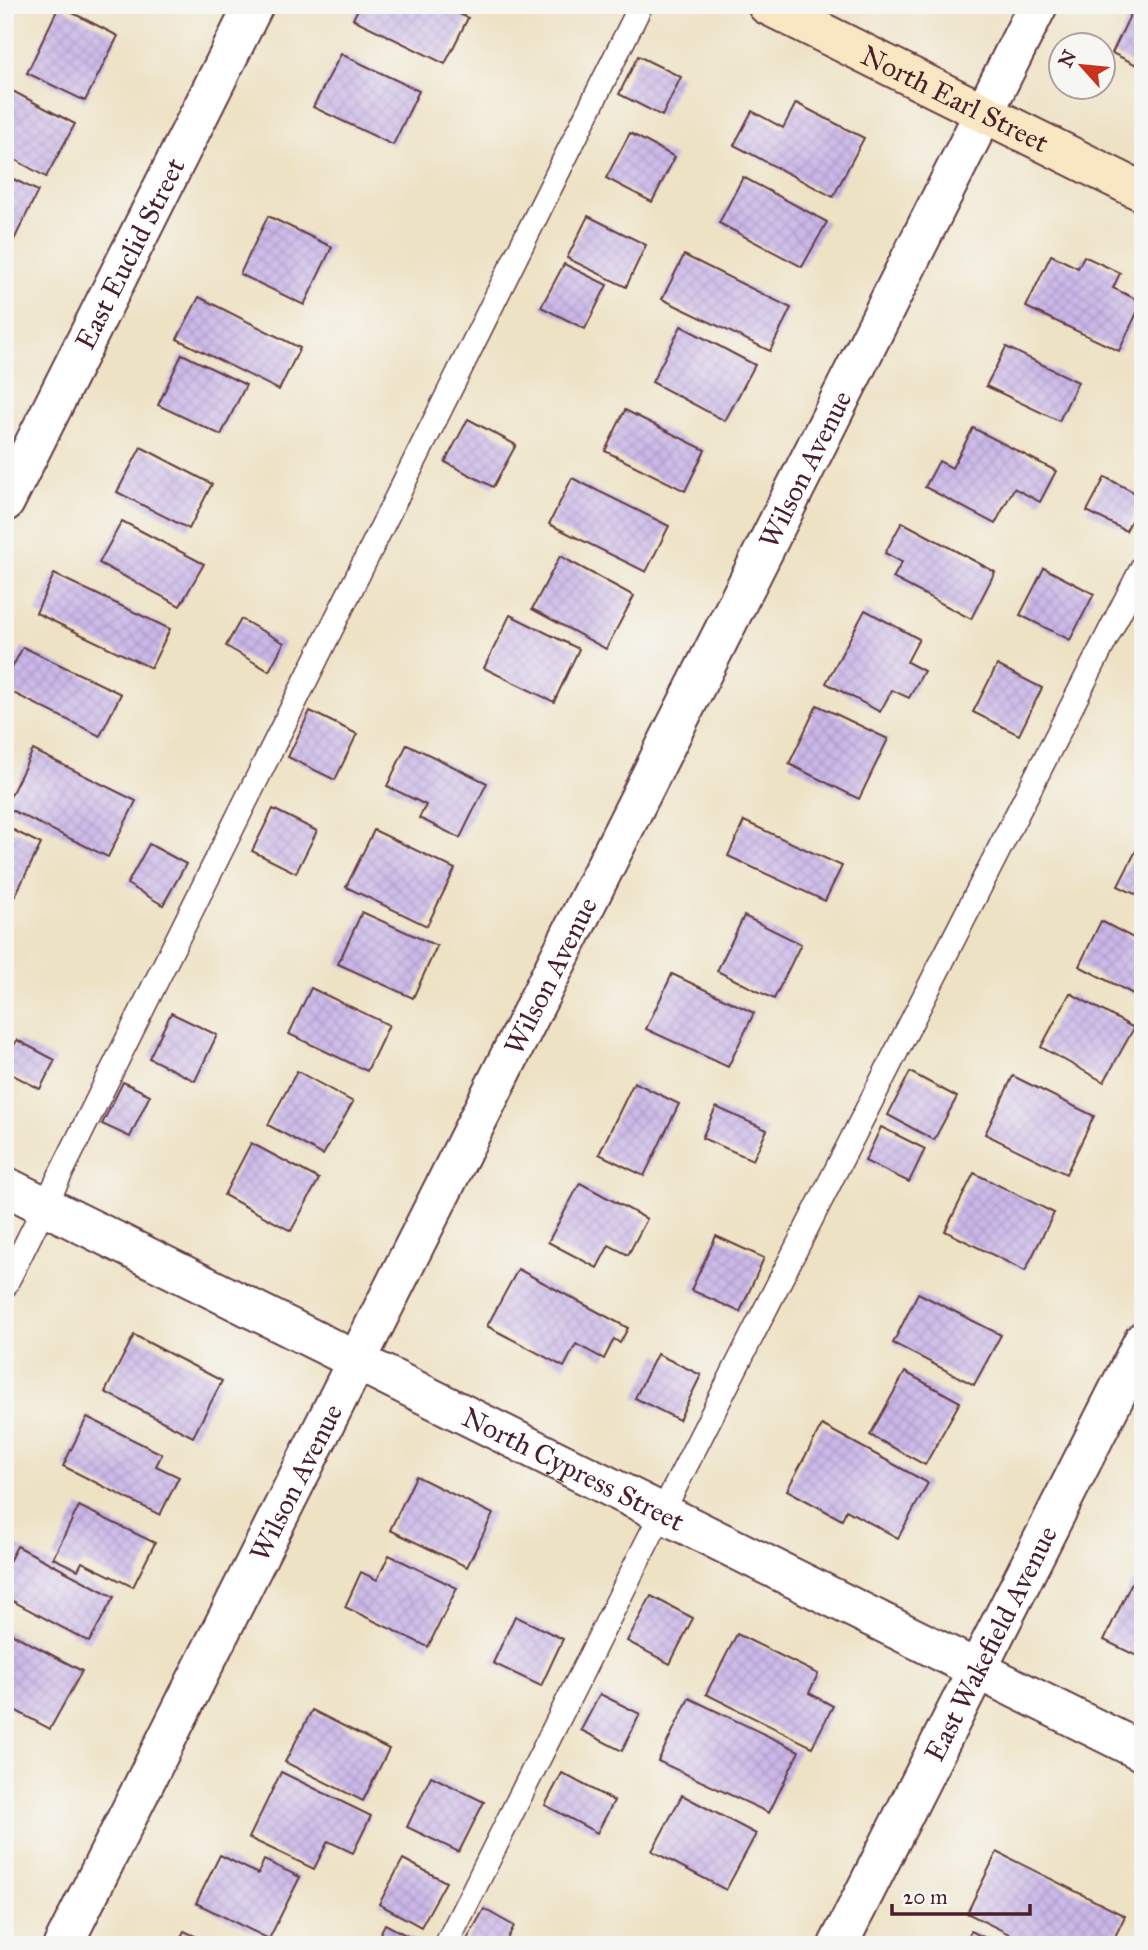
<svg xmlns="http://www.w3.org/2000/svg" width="1148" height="1950" font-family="'IM FELL Great Primer',serif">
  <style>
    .building { fill: url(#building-cross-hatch) }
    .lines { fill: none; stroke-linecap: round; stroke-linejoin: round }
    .lane-casing { stroke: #633c42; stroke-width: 26 }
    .street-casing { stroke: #633c42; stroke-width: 42 }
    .secondary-casing { stroke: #633c42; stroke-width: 42 }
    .lane { stroke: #fff; stroke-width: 23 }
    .street { stroke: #fff; stroke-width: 38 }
    .secondary { stroke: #f9e7c3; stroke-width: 38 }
    .labels { text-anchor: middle; stroke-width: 5; stroke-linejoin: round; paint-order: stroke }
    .street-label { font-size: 28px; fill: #4a1f2b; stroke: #f6f6f2 }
  </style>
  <defs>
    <pattern id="building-cross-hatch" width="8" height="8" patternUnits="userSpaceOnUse" patternTransform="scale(1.75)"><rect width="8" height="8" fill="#cab7e8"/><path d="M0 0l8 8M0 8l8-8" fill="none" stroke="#af9dc7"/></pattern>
  </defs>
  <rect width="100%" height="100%" fill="#f6f6f2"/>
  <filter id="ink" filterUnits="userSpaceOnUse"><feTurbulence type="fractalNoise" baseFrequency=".0143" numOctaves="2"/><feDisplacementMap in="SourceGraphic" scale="14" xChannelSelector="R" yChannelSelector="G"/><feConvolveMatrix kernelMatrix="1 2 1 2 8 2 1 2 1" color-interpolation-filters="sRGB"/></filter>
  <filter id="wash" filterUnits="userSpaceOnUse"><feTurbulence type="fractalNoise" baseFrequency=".00686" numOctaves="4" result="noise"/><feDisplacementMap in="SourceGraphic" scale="28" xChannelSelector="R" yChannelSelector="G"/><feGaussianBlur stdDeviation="1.57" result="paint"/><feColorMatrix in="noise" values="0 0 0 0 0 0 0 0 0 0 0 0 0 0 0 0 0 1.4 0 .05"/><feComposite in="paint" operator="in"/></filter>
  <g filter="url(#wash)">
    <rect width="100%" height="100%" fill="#eee2c5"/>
    <g id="blocks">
      <g class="building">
        <polygon points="360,5 441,5 468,18 445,64 353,19"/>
        <polygon points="1135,5 1143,5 1143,68 1112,53"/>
        <polygon points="59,6 118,36 85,101 27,73"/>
        <polygon points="341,54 419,91 393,145 313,107"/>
        <polygon points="638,56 681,77 662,116 619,94"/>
        <polygon points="5,87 75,124 46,177 5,154"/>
        <polygon points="796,103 864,138 833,197 734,145 752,111 783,128"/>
        <polygon points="630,133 675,157 652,202 606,178"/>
        <polygon points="5,175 38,191 8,252 5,251"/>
        <polygon points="743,177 827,222 802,267 719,223"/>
        <polygon points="268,216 332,247 304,305 240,274"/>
        <polygon points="588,216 646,245 626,287 567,258"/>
        <polygon points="684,255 791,308 770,351 662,299"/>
        <polygon points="1051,255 1078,268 1084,256 1120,273 1113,288 1142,302 1119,351 1026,307"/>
        <polygon points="564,264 607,285 585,329 541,307"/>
        <polygon points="199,297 300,348 279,390 177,339"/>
        <polygon points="681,326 755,365 725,421 652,382"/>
        <polygon points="1006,347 1078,382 1059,421 986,386"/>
        <polygon points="182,354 246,385 221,435 158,405"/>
        <polygon points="625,410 705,450 685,491 605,451"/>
        <polygon points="468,419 516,445 493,487 445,462"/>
        <polygon points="973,428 1056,471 1040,502 1014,488 995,524 925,487 939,461 952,468"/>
        <polygon points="141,447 212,484 189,529 117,492"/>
        <polygon points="1105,477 1143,497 1126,531 1087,511"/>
        <polygon points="572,478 669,526 646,572 549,524"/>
        <polygon points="122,521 204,564 180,606 99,563"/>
        <polygon points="902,522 995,572 971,619 893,578 902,562 885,553"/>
        <polygon points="560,556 634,596 606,649 532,609"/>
        <polygon points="1044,568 1094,594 1070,640 1020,615"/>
        <polygon points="54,574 170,629 151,668 36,613"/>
        <polygon points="865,610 919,639 907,662 924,671 909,698 892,690 880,712 826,683"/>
        <polygon points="510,615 579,649 554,702 484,668"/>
        <polygon points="241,619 284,643 269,671 226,646"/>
        <polygon points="23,647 121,694 100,736 5,689 5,681"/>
        <polygon points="997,665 1042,688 1019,735 973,712"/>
        <polygon points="817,705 888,739 859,799 789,764"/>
        <polygon points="310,711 357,734 335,780 288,757"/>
        <polygon points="407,744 487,783 460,838 419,818 426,805 387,786"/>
        <polygon points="33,750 136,801 108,857 5,807"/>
        <polygon points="273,809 317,831 296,873 252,851"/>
        <polygon points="744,821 842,866 825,901 728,856"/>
        <polygon points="5,826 41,844 15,896 5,892"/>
        <polygon points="374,830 455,869 427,926 346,887"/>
        <polygon points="1143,837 1143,898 1118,886"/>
        <polygon points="149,844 186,864 163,905 127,884"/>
        <polygon points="362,912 437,946 413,998 338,964"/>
        <polygon points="744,916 801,944 774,999 717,971"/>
        <polygon points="1101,921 1143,943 1143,999 1079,966"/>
        <polygon points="672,974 754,1013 728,1067 646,1029"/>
        <polygon points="311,988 389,1025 367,1071 289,1034"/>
        <polygon points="1070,993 1134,1028 1104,1082 1041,1047"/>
        <polygon points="171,1013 217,1035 195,1081 149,1058"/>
        <polygon points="17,1040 55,1060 40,1089 5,1071 5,1062"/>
        <polygon points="297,1071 353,1102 323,1155 268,1125"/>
        <polygon points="910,1072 957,1097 934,1140 888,1115"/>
        <polygon points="1013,1076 1094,1116 1066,1174 985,1134"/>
        <polygon points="123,1082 150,1095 130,1137 102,1124"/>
        <polygon points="634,1082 679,1104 644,1176 599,1154"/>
        <polygon points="716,1107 767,1130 753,1160 702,1138"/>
        <polygon points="881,1127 925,1149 909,1182 865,1161"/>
        <polygon points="251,1143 319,1179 291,1231 224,1195"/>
        <polygon points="974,1173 1054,1213 1025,1271 945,1231"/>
        <polygon points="580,1183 647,1219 628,1255 609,1245 597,1268 548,1242"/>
        <polygon points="716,1236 764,1258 740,1312 691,1290"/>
        <polygon points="518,1269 628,1328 620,1343 614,1339 604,1359 576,1344 564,1367 487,1326"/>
        <polygon points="918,1293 1001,1335 974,1385 893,1343"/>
        <polygon points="134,1335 222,1381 193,1437 105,1392"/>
        <polygon points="657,1354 701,1375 679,1420 635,1398"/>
        <polygon points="905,1372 960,1402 925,1465 870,1435"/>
        <polygon points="87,1417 162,1454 156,1466 179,1477 160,1515 63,1466"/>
        <polygon points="822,1425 928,1483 898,1538 846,1510 842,1520 787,1490"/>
        <polygon points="416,1476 493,1514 467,1567 390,1530"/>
        <polygon points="79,1506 155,1543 133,1587 82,1562 78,1570 53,1558"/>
        <polygon points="17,1546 114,1597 89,1642 5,1597 5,1569"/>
        <polygon points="389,1555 457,1588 428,1647 345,1607 361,1572 377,1580"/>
        <polygon points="1132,1582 1143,1587 1143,1659 1104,1640"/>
        <polygon points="651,1596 693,1618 670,1664 627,1641"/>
        <polygon points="515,1616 563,1639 541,1686 493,1663"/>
        <polygon points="5,1630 82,1671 50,1729 5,1705"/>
        <polygon points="737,1634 818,1674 809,1693 833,1706 812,1747 706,1694"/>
        <polygon points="600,1694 640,1714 622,1751 581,1730"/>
        <polygon points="689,1698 799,1751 769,1813 658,1761"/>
        <polygon points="312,1710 389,1749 363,1801 285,1762"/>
        <polygon points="281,1772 371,1816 353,1853 328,1841 314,1869 249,1838"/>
        <polygon points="562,1773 614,1801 597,1833 545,1805"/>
        <polygon points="431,1776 484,1802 459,1852 407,1827"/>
        <polygon points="682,1795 756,1834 726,1890 652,1851"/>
        <polygon points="997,1852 1125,1916 1111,1945 1031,1945 967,1913"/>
        <polygon points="220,1855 258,1874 264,1860 300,1877 269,1939 196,1903"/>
        <polygon points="403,1859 446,1882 421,1927 379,1904"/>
        <polygon points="484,1909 514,1926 504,1945 464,1945"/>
        <polygon points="385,1924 413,1939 410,1945 374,1945"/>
        <polygon points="184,1931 214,1945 177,1945"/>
        <polygon points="971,1931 1000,1945 964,1945"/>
      </g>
    </g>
  </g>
  <g filter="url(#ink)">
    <use href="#blocks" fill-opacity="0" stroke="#633c42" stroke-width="2"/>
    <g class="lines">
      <defs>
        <g id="lane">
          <polyline points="5,1286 641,5"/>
          <polyline points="446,1945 638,1560 1143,566"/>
        </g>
        <g id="street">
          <path id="s1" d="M5 502 254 5"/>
          <path id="s2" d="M5 1186 1143 1752"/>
          <path id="s3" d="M63 1945 1038 5"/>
          <path id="s4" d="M838 1945 1143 1341"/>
        </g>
        <g id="secondary">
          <path id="s5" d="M767 5 1143 192"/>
        </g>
      </defs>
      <use href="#lane" class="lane-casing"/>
      <use href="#street" class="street-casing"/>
      <use href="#secondary" class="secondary-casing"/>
      <use href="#lane" class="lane"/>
      <use href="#street" class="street"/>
      <use href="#secondary" class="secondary"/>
    </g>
  </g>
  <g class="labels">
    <g class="street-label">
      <text dy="10" stroke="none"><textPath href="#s5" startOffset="210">North Earl Street</textPath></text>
      <text dy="10" stroke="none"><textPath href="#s1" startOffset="278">East Euclid Street</textPath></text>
      <text dy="10" stroke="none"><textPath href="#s3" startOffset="1652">Wilson Avenue</textPath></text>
      <text dy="10" stroke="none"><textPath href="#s3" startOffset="1085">Wilson Avenue</textPath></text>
      <text dy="10" stroke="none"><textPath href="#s2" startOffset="635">North Cypress Street</textPath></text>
      <text dy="10" stroke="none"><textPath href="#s3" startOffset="518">Wilson Avenue</textPath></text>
      <text dy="10" stroke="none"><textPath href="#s4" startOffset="338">East Wakefield Avenue</textPath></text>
    </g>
  </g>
  <rect width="1148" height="1950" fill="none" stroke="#f6f6f2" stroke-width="28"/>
  <g transform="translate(1082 66) rotate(297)"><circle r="33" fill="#f6f6f2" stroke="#b1a0a2" stroke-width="2"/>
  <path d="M0-5L12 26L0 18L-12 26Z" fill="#c8321e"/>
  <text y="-10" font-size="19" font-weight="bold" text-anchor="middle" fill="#4a1f2b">N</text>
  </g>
  <path d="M892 1904v10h138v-10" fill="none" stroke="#4a1f2b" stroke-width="3.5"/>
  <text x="903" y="1904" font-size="21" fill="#4a1f2b" stroke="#f6f6f2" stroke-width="5" paint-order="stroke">20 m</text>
</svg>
